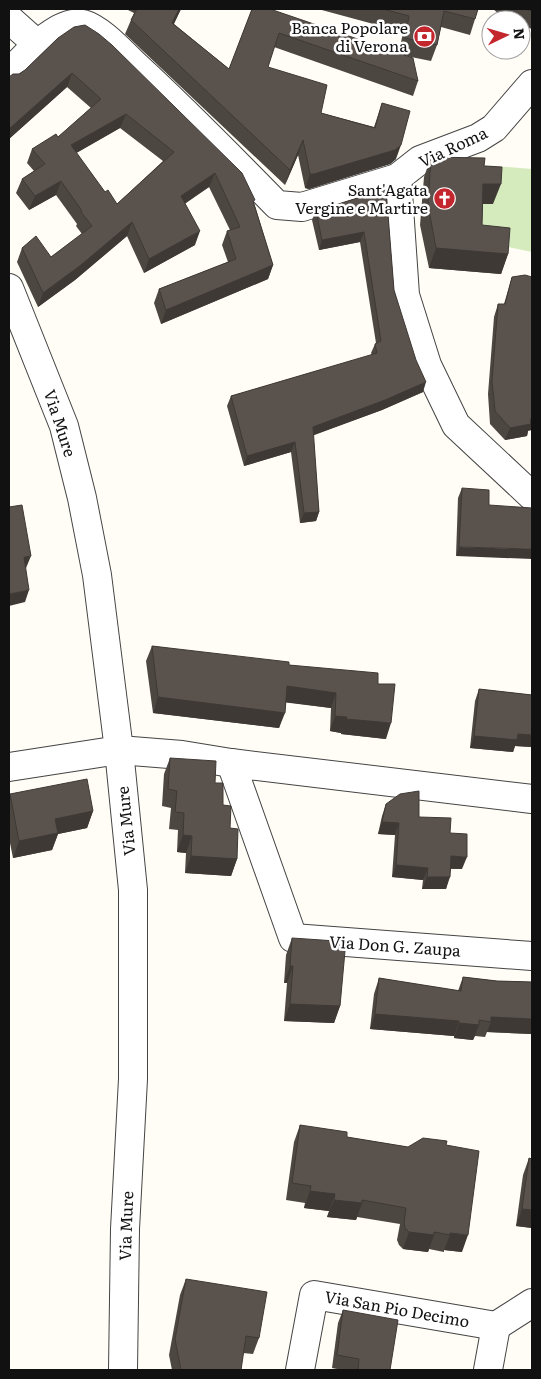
<svg xmlns="http://www.w3.org/2000/svg" width="541" height="1379" font-family="Literata,serif">
  <style>
    .park { fill: #d5ebbd }
    .lines { fill: none; stroke-linecap: round; stroke-linejoin: round }
    .minor-casing { stroke: #444; stroke-width: 30 }
    .minor { stroke: #fff; stroke-width: 28 }
    .wall { fill: #4d4742; fill-rule: evenodd }
    .shaded-wall { fill: #3f3936 }
    .building { fill: #5a524d; stroke: #3f3936; fill-rule: evenodd }
    .labels { text-anchor: middle; stroke-width: 5; stroke-linejoin: round; paint-order: stroke }
    .poi-label { font-size: 16px; fill: #111; stroke: #fff; text-anchor: end }
    .street-label { font-size: 16px; fill: #111; stroke: #fff }
  </style>
  <rect width="100%" height="100%" fill="#fffdf5"/>
  <polygon class="park" points="484,165 532,169 532,252 478,241"/>
  <g class="lines">
    <defs>
      <g id="minor">
        <polyline points="9,19 37,44"/>
        <path d="M9 73C25 57 58 18 83 24 101 29 122 53 136 66 185 111 231 158 277 205L302 207 397 178 420 160 478 138 494 128 532 84"/>
        <polyline points="397,178 405,295 427,365 456,425 532,496"/>
        <polyline points="9,288 64,426 82,498 97,575 119,750 133,890 133,1079 125,1229 123,1370"/>
        <polyline points="9,767 119,750 182,755 231,763"/>
        <polyline points="532,799 231,763 293,938 532,956"/>
        <polyline points="300,1370 314,1295 496,1326 532,1303"/>
        <polyline points="488,1370 496,1326"/>
      </g>
    </defs>
    <use href="#minor" class="minor-casing"/>
    <use href="#minor" class="minor"/>
  </g>
  <g class="wall">
    <polygon points="126,9 181,9 174,24 229,69 252,9 399,53 403,32 318,9 478,9 475,19 470,35 441,27 437,45 431,61 406,56 418,81 413,96 274,47 268,67 321,113 374,127 382,103 396,159 390,164 309,189 305,188 298,155 285,185 125,34 134,13"/>
    <polygon points="493,9 532,9 532,29 521,25 521,20 506,20"/>
    <path d="M58 38 254 203 273 265 268 279 161 324 154 303 159 289 228 262 222 245 227 231 230 230 209 187 185 203 195 245 144 273 127 236 75 280 38 307 17 262 22 248 51 257 82 234 76 226 77 224 56 195 29 210 16 193 22 179 34 171 27 163 32 149 58 137 91 108 67 87 9 139V77L19 74 25 70ZM120 128 163 161 117 204 105 192 76 153Z"/>
    <polygon points="431,157 484,166 493,204 483,204 482,225 508,254 501,274 429,268 420,225 424,177"/>
    <polygon points="386,189 394,290 423,392 382,410 313,435 319,512 316,521 300,523 291,452 244,466 227,406 231,396 372,355 371,353 375,344 376,343 360,242 319,250 312,220 316,211"/>
    <polygon points="512,277 528,431 527,436 505,440 490,424 488,394 494,317 498,304 504,304"/>
    <polygon points="462,488 489,505 456,556 458,498"/>
    <polygon points="152,646 289,665 378,684 386,739 341,734 341,733 330,731 331,708 286,702 279,728 153,713 146,661"/>
    <polygon points="479,689 532,695 532,747 515,746 513,752 470,748 475,701"/>
    <polygon points="170,758 215,783 230,828 237,859 231,876 185,873 186,853 177,852 178,830 169,829 171,808 162,806 164,774"/>
    <polygon points="10,794 93,811 87,828 58,834 52,850 13,858 9,838 9,796"/>
    <polygon points="386,804 419,817 450,833 462,869 451,869 446,889 422,889 423,880 392,877 395,835 378,834 382,816"/>
    <polygon points="292,938 340,1006 334,1023 284,1021 287,983 284,983 286,955"/>
    <polygon points="463,977 497,981 532,982 532,1034 487,1032 485,1037 475,1036 473,1040 454,1038 454,1036 370,1029 374,994 379,978 458,991"/>
    <polygon points="300,1125 347,1137 408,1147 446,1145 462,1252 444,1250 444,1252 429,1249 428,1252 403,1249 399,1245 397,1240 400,1224 357,1217 356,1220 327,1217 329,1211 304,1208 305,1203 286,1200 294,1142"/>
    <polygon points="529,1158 532,1159 532,1228 516,1226 523,1175"/>
    <polygon points="186,1279 259,1338 253,1354 243,1353 241,1370 172,1370 169,1355 180,1295"/>
    <polygon points="343,1310 390,1370 342,1370 332,1368 338,1323"/>
    <polygon points="532,1361 532,1370 531,1370"/>
  </g>
  <g class="shaded-wall">
    <polygon points="179,9 181,9 167,37 172,23"/>
    <polygon points="72,73 67,87 9,139 9,129"/>
    <polygon points="126,114 120,128 66,159 71,145"/>
    <polygon points="303,140 298,155 285,185 290,170"/>
    <polygon points="401,145 396,159 390,164 309,189 305,188 310,174"/>
    <polygon points="215,173 209,187 176,210 181,196"/>
    <polygon points="61,181 56,195 29,210 35,196"/>
    <polygon points="483,184 501,184 493,204 476,204"/>
    <polygon points="132,222 127,236 75,280 38,307 43,293"/>
    <polygon points="200,231 195,245 144,273 149,259"/>
    <polygon points="364,232 360,242 319,250 322,240"/>
    <polygon points="436,248 508,254 501,274 429,268"/>
    <polygon points="273,265 268,279 161,324 166,310"/>
    <polygon points="426,382 423,392 382,410 309,437 313,427"/>
    <polygon points="532,419 532,430 528,431 527,436 505,440 510,428"/>
    <polygon points="295,442 291,452 244,466 247,456"/>
    <polygon points="319,512 316,521 300,523 304,513"/>
    <polygon points="459,547 532,549 532,559 456,556"/>
    <polygon points="31,556 26,568 19,569 24,557"/>
    <polygon points="29,590 25,602 9,606 9,594"/>
    <polygon points="287,686 336,693 331,708 282,702"/>
    <polygon points="158,697 285,713 279,728 153,713"/>
    <polygon points="335,716 347,717 341,733 330,731"/>
    <polygon points="346,719 391,723 386,739 341,734"/>
    <polygon points="518,734 532,735 532,747 515,746 513,752 470,748 474,736"/>
    <polygon points="93,811 87,828 58,834 52,850 13,858 19,841 55,819"/>
    <polygon points="382,822 399,823 395,835 378,834"/>
    <polygon points="183,835 192,836 186,853 177,852"/>
    <polygon points="191,856 237,859 231,876 185,873"/>
    <polygon points="451,856 467,857 462,869 447,868"/>
    <polygon points="396,865 428,868 423,880 392,877"/>
    <polygon points="427,877 450,877 446,889 422,889"/>
    <polygon points="290,966 293,966 287,983 284,983"/>
    <polygon points="290,1004 340,1006 334,1023 284,1021"/>
    <polygon points="375,1014 459,1021 454,1036 370,1029"/>
    <polygon points="491,1017 532,1019 532,1034 487,1032 491,1022"/>
    <polygon points="459,1023 479,1025 473,1040 454,1038"/>
    <polygon points="310,1191 335,1194 329,1211 304,1208"/>
    <polygon points="334,1200 362,1203 356,1220 327,1217"/>
    <polygon points="522,1209 532,1210 532,1228 516,1226"/>
    <polygon points="409,1232 434,1235 428,1252 403,1249"/>
    <polygon points="450,1233 468,1235 462,1252 444,1250 450,1235"/>
  </g>
  <g class="building">
    <polygon points="137,9 179,9 172,23 229,69 252,9 270,9 413,58 418,81 279,33 268,67 327,85 321,113 375,128 382,103 410,111 401,145 395,150 314,174 310,174 303,140 290,170 131,20"/>
    <polygon points="383,9 478,9 475,19 444,11 437,45 405,38 409,16"/>
    <polygon points="523,9 532,9 532,11"/>
    <path d="M85 25 99 34 112 45 242 173 255 200 253 201 273 265 166 310 159 289 236 259 227 231 240 227 215 173 181 196 200 231 149 259 132 222 81 265 43 293 22 248 36 236 51 257 92 226 81 212 82 211 61 181 35 196 22 179 45 164 32 149 56 134 58 137 101 99 72 73 9 129V77L13 74H19L25 70 58 38 74 27ZM126 114 174 152 117 204 108 190 105 192 71 145Z"/>
    <polygon points="431,157 485,158 484,166 502,167 501,184 483,184 482,225 510,228 508,254 436,248 428,205"/>
    <polygon points="386,189 394,290 416,360 426,382 385,400 313,427 319,512 304,513 295,442 247,456 231,396 377,353 375,344 381,341 364,232 322,240 316,211"/>
    <polygon points="525,275 532,277 532,419 530,419 531,424 510,428 495,411 492,381 498,304 505,304 512,277"/>
    <polygon points="462,488 489,490 489,505 532,508 532,549 459,547"/>
    <polygon points="22,505 31,556 24,557 29,590 9,594 9,507"/>
    <polygon points="152,646 289,662 289,665 378,673 378,684 395,684 391,723 346,719 347,717 335,716 336,693 287,686 285,713 158,697"/>
    <polygon points="479,689 532,695 532,735 518,734 517,740 474,736"/>
    <polygon points="170,758 216,761 215,783 223,783 223,805 231,806 230,828 238,829 237,859 191,856 192,836 183,835 184,813 175,812 177,791 168,789"/>
    <polygon points="87,779 93,811 55,819 58,833 19,841 10,794"/>
    <polygon points="419,791 419,817 451,818 450,833 467,834 467,857 451,856 450,877 427,877 428,868 396,865 399,823 382,822 386,804 400,794"/>
    <polygon points="292,938 336,941 345,951 340,1006 290,1004 293,966 290,966"/>
    <polygon points="463,977 497,981 532,982 532,1019 491,1017 491,1022 479,1020 479,1025 459,1023 459,1021 375,1014 379,978 461,991"/>
    <polygon points="300,1125 347,1132 347,1137 408,1147 423,1138 447,1141 446,1145 479,1151 468,1235 450,1233 450,1235 434,1232 434,1235 409,1232 405,1228 404,1223 406,1208 362,1200 362,1203 334,1200 335,1194 310,1191 311,1186 292,1183"/>
    <polygon points="529,1158 532,1159 532,1210 522,1209"/>
    <polygon points="186,1279 267,1292 259,1338 246,1336 241,1370 181,1370 175,1339"/>
    <polygon points="343,1310 398,1320 390,1370 358,1370 359,1359 337,1355"/>
  </g>
  <defs>
    <symbol id="bank-disc" viewBox="-11 -11 22 22"><circle r="9.5" fill="#c4262e" stroke="#fff"/><path d="M-6-4H6V4H-6ZM0-2.3a2.3 2.3 0 1 0 0 4.6a2.3 2.3 0 1 0 0-4.6Z" fill="#fff"/></symbol>
    <symbol id="church-disc" viewBox="-11 -11 22 22"><circle r="9.5" fill="#c4262e" stroke="#fff"/><path d="M-1.2-6h2.4v3.5h3.3v2.4h-3.3V6h-2.4V-.1h-3.3v-2.4h3.3Z" fill="#fff"/></symbol>
  </defs>
  <g fill-rule="evenodd">
    <use href="#bank-disc" x="412" y="24" width="25" height="25"/>
    <use href="#church-disc" x="432" y="186" width="25" height="25"/>
  </g>
  <g class="labels">
    <g class="poi-label">
      <text x="408" y="34">Banca Popolare<tspan x="408" dy="18">di Verona</tspan></text>
      <text x="428" y="196">Sant'Agata<tspan x="428" dy="18">Vergine e Martire</tspan></text>
    </g>
    <g class="street-label">
      <text transform="translate(453 147) rotate(-25)" y="6">Via Roma</text>
      <text transform="translate(60 423) rotate(72)" y="6">Via Mure</text>
      <text transform="translate(126 821) rotate(-96)" y="6">Via Mure</text>
      <text transform="translate(395 946) rotate(4)" y="6">Via Don G. Zaupa</text>
      <text transform="translate(126 1226) rotate(-88)" y="6">Via Mure</text>
      <text transform="translate(397 1309) rotate(10)" y="6">Via San Pio Decimo</text>
    </g>
  </g>
  <rect width="541" height="1379" fill="none" stroke="#111111" stroke-width="20"/>
  <g transform="translate(506 35) rotate(85)"><circle r="24" fill="#ffffff" stroke="#a0a0a0"/>
  <path d="M0-4L9 19L0 12L-9 19Z" fill="#c4262e"/>
  <text y="-8" font-size="14" font-weight="bold" text-anchor="middle" fill="#111111">N</text>
  </g>
</svg>
